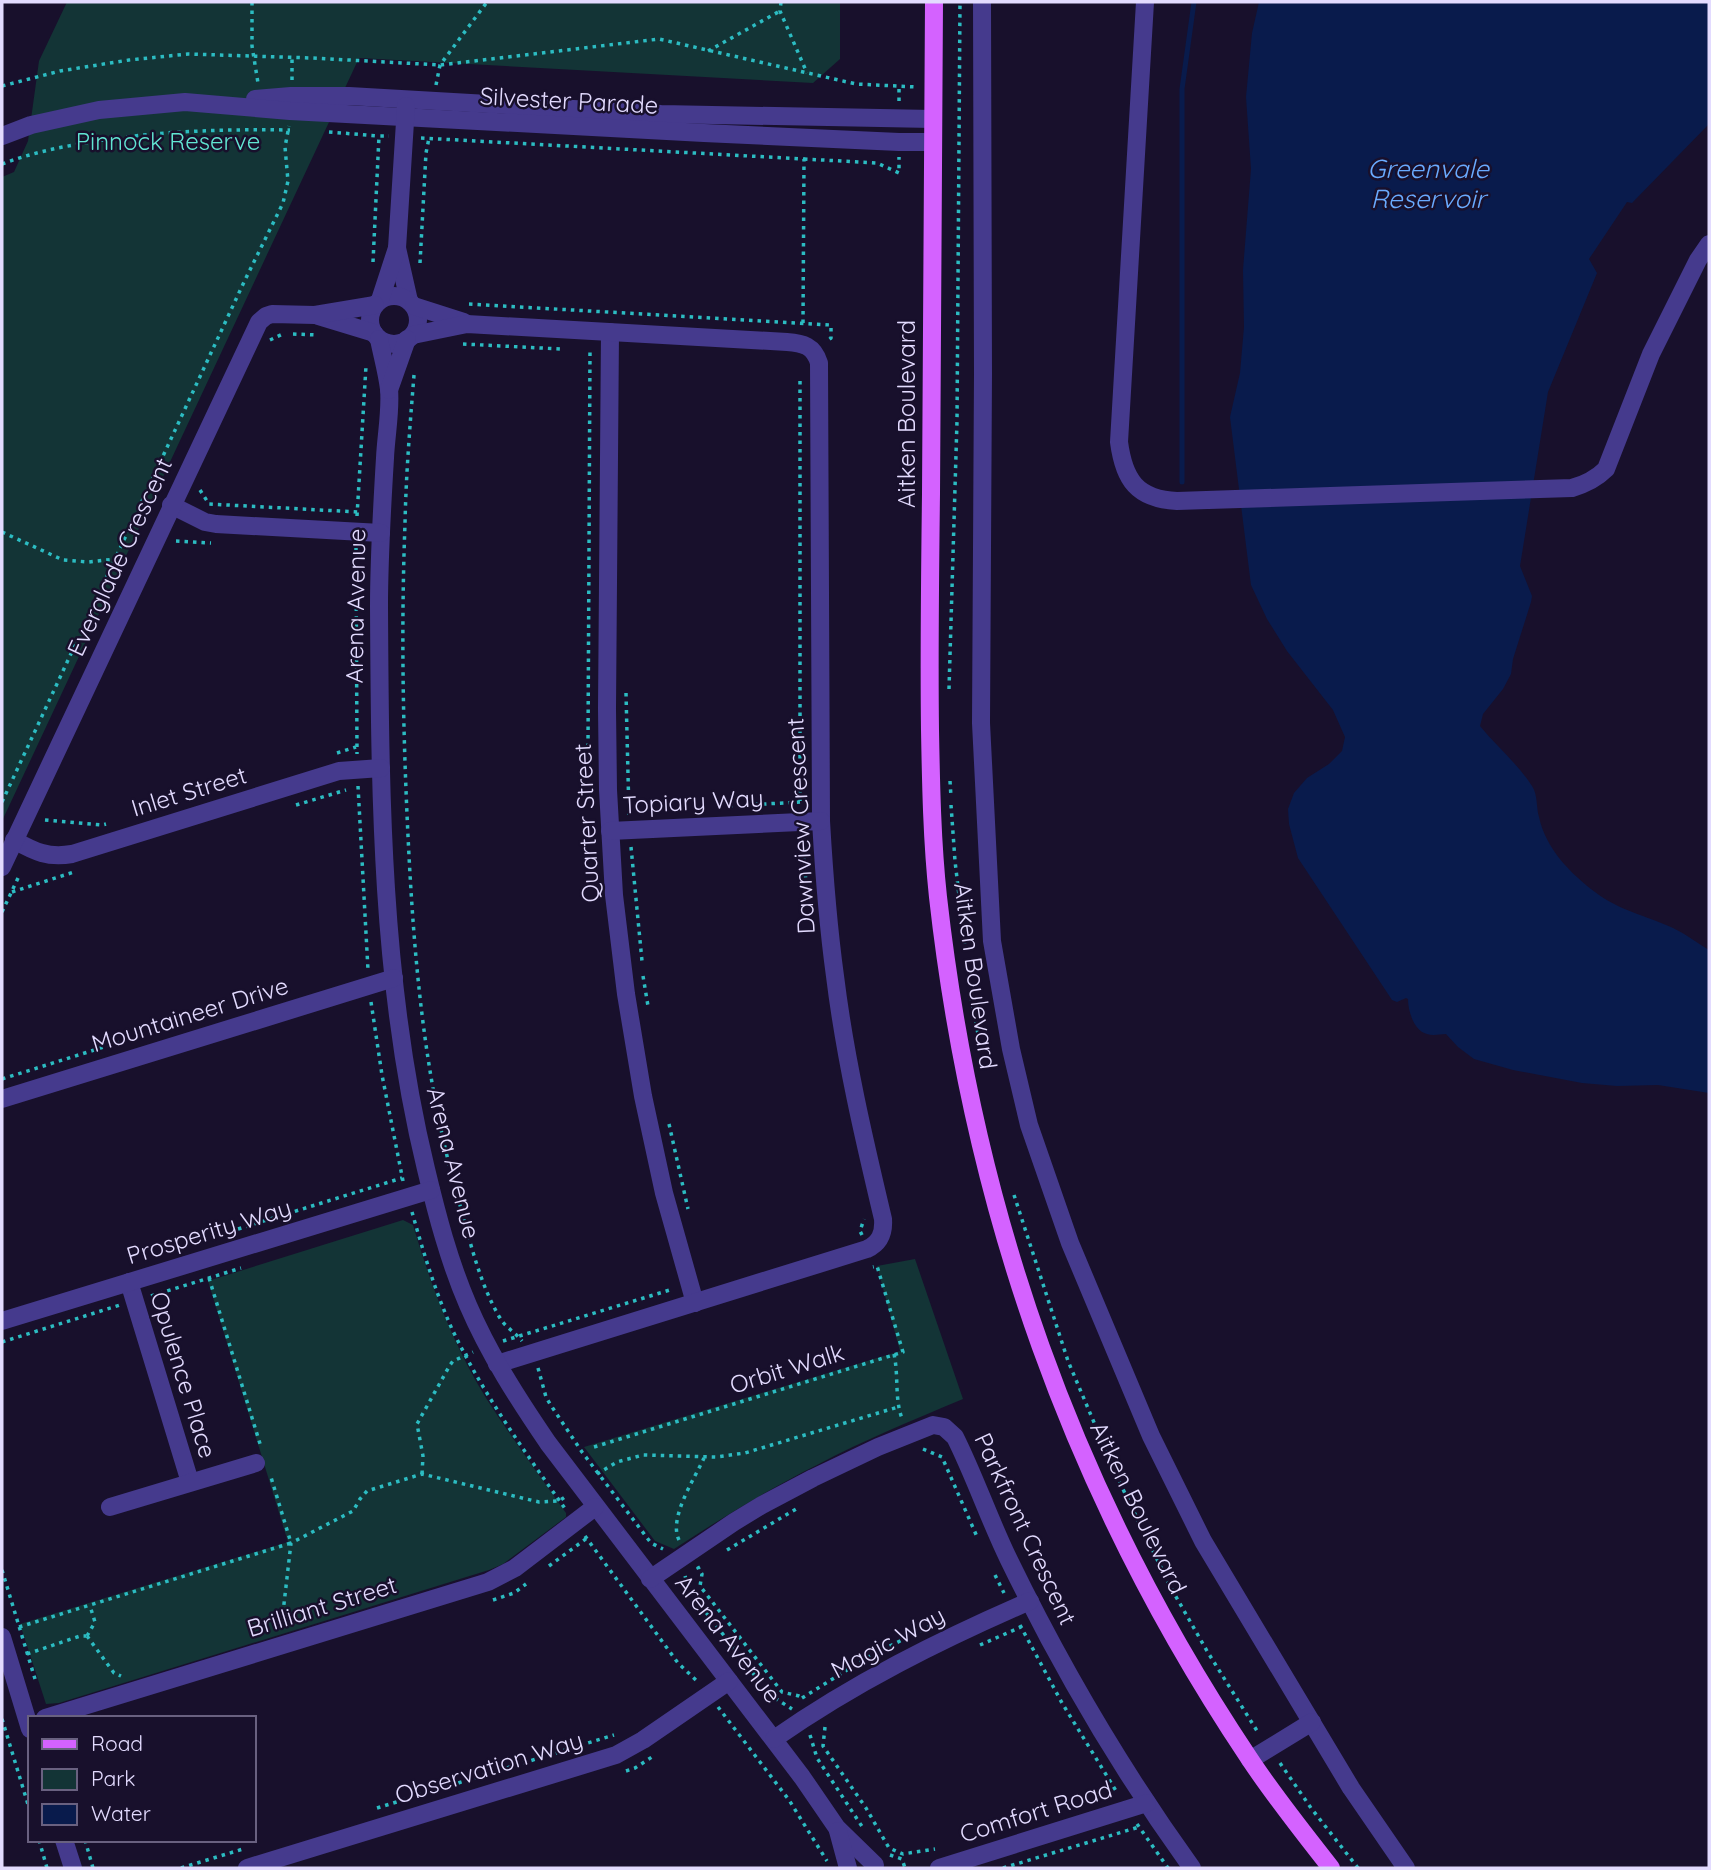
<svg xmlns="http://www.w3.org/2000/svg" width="1711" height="1870" font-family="Quicksand,sans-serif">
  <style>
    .green { fill: #133436 }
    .water { fill: #091b4c }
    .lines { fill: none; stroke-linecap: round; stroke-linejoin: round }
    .stream { stroke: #091b4c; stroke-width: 5 }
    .path { stroke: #2cbcc2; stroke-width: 3.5; stroke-dasharray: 3.5 5; stroke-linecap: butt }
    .minor { stroke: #453a8d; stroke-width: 18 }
    .major { stroke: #d462ff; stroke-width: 18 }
    .labels { text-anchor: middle; stroke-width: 5; stroke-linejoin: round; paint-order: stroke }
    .street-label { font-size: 24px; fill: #e3dbff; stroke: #18102c }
    .park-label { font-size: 24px; fill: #61e5d2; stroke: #18102c }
    .water-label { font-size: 26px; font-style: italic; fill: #69aaff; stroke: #18102c }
  </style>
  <rect width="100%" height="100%" fill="#18102c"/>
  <g class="green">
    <polygon points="67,2 840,2 840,59 813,83 359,58 2,821 2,177 14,172 28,141 39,61"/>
    <path d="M403 1220 413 1225C431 1286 453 1344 486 1398 511 1437 539 1475 566 1513V1517L503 1564 489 1570 59 1703 46 1704 20 1624 288 1542 208 1281Z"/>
    <path d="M915 1259 963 1399C913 1420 864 1440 817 1465 767 1490 720 1519 674 1549L655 1541 584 1447 900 1351 877 1266Z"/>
  </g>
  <path class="water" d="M1259 2H1709V124L1632 203 1627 202 1589 259 1597 273 1548 392 1520 566 1532 596 1531 602 1513 659 1511 674 1503 689 1483 714 1480 726C1497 747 1517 763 1532 786 1538 795 1536 807 1539 817 1546 849 1570 873 1595 892 1618 910 1647 916 1673 928 1686 934 1697 943 1709 950V1093L1658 1085 1617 1086 1582 1083 1513 1070 1474 1059 1458 1047 1446 1034C1440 1034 1433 1036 1427 1034 1414 1031 1408 1011 1408 999L1406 998 1397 1002 1392 1000 1298 858 1289 824 1288 809 1294 793 1307 778 1329 764 1342 751 1345 737 1333 710 1287 651 1267 619 1251 585 1230 417 1240 373 1244 327 1243 270 1251 169 1246 97 1252 33Z"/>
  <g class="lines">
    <polyline class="stream" points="1182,482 1182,89 1194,2"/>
    <g class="path">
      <polyline points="252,2 252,46 258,83"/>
      <polyline points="781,2 780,11 807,73"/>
      <polyline points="708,51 780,11"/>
      <polyline points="292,80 292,57"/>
      <polyline points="436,85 440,65 487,2"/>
      <polyline points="2,86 60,71 129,60 188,54 312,58 440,65 659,39 856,84 917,87"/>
      <polyline points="899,101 899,86"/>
      <polyline points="329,132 379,136"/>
      <polyline points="421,138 804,159 803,323"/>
      <polyline points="804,159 877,163 899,173 899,157"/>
      <path d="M2 164C31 153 60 147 91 142 157 131 223 129 290 130"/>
      <polyline points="373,262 379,136 389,136"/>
      <polyline points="420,263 426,153 429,138"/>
      <polyline points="469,304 831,325 831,338 827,341"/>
      <polyline points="293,334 317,335"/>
      <polyline points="270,340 285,333"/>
      <polyline points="463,344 560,349"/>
      <path d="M414 375C410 425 406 474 405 524 401 628 403 732 408 836 414 960 424 1078 458 1198 469 1237 479 1283 500 1318 505 1327 515 1332 522 1341"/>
      <polyline points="800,381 800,804"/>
      <polyline points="200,490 209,504 358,512"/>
      <polyline points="357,516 366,366"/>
      <polyline points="2,532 63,560 89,562 115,559"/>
      <polyline points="176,541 211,543"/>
      <polyline points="356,548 357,754"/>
      <polyline points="949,689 957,421 960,2"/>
      <polyline points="626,693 629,815"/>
      <polyline points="588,747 590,350"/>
      <polyline points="337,753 356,747"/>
      <polyline points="950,781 951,797"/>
      <polyline points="358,786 368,970"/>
      <polyline points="2,802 244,282 283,203 288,181 285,147 289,126"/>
      <polyline points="296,805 346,790"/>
      <polyline points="951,805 955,861 965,947"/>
      <polyline points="729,806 800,802"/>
      <polyline points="45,820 102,825 106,824"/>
      <polyline points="802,840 806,881"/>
      <polyline points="631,847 642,961"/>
      <polyline points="12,892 74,872"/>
      <polyline points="2,912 19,876"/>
      <polyline points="643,976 648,1006"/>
      <polyline points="971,997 978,1034"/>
      <polyline points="371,1002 382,1075 403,1181"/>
      <polyline points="2,1079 123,1041"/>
      <polyline points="669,1124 688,1209"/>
      <polyline points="1014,1195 1068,1361 1118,1479 1171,1588 1207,1651 1259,1734"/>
      <path d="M412 1212C423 1251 435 1291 452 1329 483 1394 525 1452 566 1510"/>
      <polyline points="238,1229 402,1178"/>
      <polyline points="862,1235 860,1231 864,1219"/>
      <polyline points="209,1278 261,1447"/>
      <polyline points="151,1296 241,1268"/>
      <polyline points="503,1341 673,1289"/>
      <polyline points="2,1342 120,1305"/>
      <path d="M894 1354C899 1377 894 1400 903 1421"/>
      <polyline points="538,1368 546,1397 550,1404 582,1452 651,1543 663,1549"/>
      <polyline points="594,1447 903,1352 877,1266 873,1267"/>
      <polyline points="923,1449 942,1457 978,1539"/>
      <polyline points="422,1474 423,1456 417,1424 450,1365 453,1361 473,1352"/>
      <polyline points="597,1474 617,1462 643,1455 716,1457 745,1453 898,1407"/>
      <polyline points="585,1536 678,1663 698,1682"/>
      <path d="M679 1540C668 1518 695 1478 704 1458"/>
      <polyline points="727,1550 796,1509"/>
      <polyline points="549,1566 587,1538"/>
      <polyline points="700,1567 698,1568 702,1574 700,1586 782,1692 799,1696 801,1697"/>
      <polyline points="2,1570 35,1679"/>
      <polyline points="995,1575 1004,1593"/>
      <polyline points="685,1576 691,1593 770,1695 792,1709"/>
      <polyline points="493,1600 514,1593 526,1584"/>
      <polyline points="1020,1625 1062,1703 1118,1794"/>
      <polyline points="19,1627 291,1543 270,1474"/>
      <polyline points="276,1628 282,1621 291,1543 353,1511 360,1499 367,1491 422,1474 539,1502 559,1501 568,1495"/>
      <polyline points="87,1636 114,1673 121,1676"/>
      <polyline points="87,1636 95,1622 90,1606"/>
      <polyline points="980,1645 1021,1627"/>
      <polyline points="27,1654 80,1636 86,1636"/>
      <polyline points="802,1698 868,1657 944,1619"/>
      <polyline points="718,1707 789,1800 827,1861"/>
      <polyline points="2,1719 30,1811"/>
      <polyline points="825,1727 823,1746 866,1808 889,1848 903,1854 935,1849"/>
      <polyline points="810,1735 817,1758 863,1828"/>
      <polyline points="1280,1763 1311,1808 1358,1868"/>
      <polyline points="626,1771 635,1768 652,1757"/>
      <polyline points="377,1808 614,1735"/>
      <polyline points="1137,1824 1168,1868"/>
      <polyline points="39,1840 47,1868"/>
      <polyline points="85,1840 93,1868"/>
      <polyline points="890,1855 902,1859 905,1868"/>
      <polyline points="181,1868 243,1849"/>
      <polyline points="1003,1868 1139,1827"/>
    </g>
    <g class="minor">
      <polyline points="982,2 983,373 981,723 992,941 1011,1049 1029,1125 1070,1243 1151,1436 1203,1541 1351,1788 1406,1868"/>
      <path d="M1145 2 1119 442C1124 480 1137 499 1177 501L1572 488C1586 484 1596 479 1606 469L1651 354 1698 260 1709 244"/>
      <polyline points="255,99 291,96 349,96 661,114 933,119"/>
      <polyline points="2,136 31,125 99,110 185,102 290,111 704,133 899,142 933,142"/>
      <polyline points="397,248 409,301"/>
      <circle cx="394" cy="320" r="24"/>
      <polyline points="380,300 397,248 406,106"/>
      <polyline points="414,306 464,322"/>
      <polyline points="318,316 374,333"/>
      <polyline points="610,332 607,709 608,790 614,895 626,994 643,1096 664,1193 695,1303"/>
      <path d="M413 335 467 324 787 342C803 343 814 346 819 363L821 821C824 873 828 925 835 976 845 1058 864 1139 883 1219 884 1233 880 1243 867 1249L497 1364"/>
      <path d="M379 339C382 355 387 372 389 389 391 411 386 435 385 458 382 507 379 557 379 606 380 794 381 985 426 1169 437 1215 449 1261 468 1305 489 1354 518 1399 548 1443L802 1777 837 1828 875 1865"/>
      <polyline points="389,390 407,339"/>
      <polyline points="171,505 205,522 216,524 381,533"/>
      <polyline points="610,831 821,821"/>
      <path d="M14 840C35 852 48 858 72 854L339 771 381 768"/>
      <polyline points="2,867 259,322 266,316 272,314 315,315 375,305"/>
      <polyline points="2,1099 394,978"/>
      <polyline points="129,1282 190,1482"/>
      <polyline points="2,1321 431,1190"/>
      <polyline points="110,1507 256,1463"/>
      <path d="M650 1579 734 1522 762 1505 813 1478 878 1447 933 1425 944 1427 955 1437C975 1477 989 1519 1009 1560 1061 1667 1122 1771 1192 1868"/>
      <polyline points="2,1637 30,1729"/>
      <polyline points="45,1718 488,1582 515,1568 595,1507"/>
      <path d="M774 1739C854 1683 940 1640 1030 1601"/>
      <polyline points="1250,1760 1312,1722"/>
      <polyline points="838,1831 848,1868"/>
      <polyline points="64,1840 73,1868"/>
      <polyline points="247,1868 616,1755 643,1740 729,1681"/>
      <polyline points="939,1868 1147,1803"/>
    </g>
    <path class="major" d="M934 2C932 166 933 330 931 494 930 572 929 651 930 730 931 786 932 841 938 897 973 1210 1073 1495 1249 1758 1274 1796 1303 1832 1331 1868"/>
  </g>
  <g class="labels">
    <g class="street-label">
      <text transform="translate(569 101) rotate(3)" y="8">Silvester Parade</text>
      <text transform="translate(907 414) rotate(-90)" y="8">Aitken Boulevard</text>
      <text transform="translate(120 557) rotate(-65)" y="8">Everglade Crescent</text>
      <text transform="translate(356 606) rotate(-89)" y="8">Arena Avenue</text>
      <text transform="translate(189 792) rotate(-17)" y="8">Inlet Street</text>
      <text transform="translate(693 802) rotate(-3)" y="8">Topiary Way</text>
      <text transform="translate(587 823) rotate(-93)" y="8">Quarter Street</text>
      <text transform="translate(801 826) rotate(-93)" y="8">Dawnview Crescent</text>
      <text transform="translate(975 976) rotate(82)" y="8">Aitken Boulevard</text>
      <text transform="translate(190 1015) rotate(-17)" y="8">Mountaineer Drive</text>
      <text transform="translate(453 1163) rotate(76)" y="8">Arena Avenue</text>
      <text transform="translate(209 1232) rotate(-17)" y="8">Prosperity Way</text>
      <text transform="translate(787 1369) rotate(-17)" y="8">Orbit Walk</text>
      <text transform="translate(183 1375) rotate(73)" y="8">Opulence Place</text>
      <text transform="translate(1138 1508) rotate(64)" y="8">Aitken Boulevard</text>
      <text transform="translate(1025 1529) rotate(65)" y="8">Parkfront Crescent</text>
      <text transform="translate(322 1607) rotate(-17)" y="8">Brilliant Street</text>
      <text transform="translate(728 1639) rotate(52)" y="8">Arena Avenue</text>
      <text transform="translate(888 1643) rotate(-28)" y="8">Magic Way</text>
      <text transform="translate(489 1768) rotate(-17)" y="8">Observation Way</text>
      <text transform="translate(1036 1812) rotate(-17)" y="8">Comfort Road</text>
    </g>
    <g class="park-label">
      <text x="168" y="150">Pinnock Reserve</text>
    </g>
    <g class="water-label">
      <text x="1428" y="178">Greenvale<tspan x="1428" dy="30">Reservoir</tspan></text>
    </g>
  </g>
  <rect width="1711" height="1870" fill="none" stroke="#e3dbff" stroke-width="7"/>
  <rect x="28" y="1716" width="228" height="126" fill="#18102c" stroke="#696180" stroke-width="2"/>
  <rect x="42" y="1739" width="35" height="10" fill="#d462ff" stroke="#696180" stroke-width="2"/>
  <text x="91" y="1751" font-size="21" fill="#e3dbff">Road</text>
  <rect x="42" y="1769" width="35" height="21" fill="#133436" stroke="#696180" stroke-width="2"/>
  <text x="91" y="1786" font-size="21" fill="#e3dbff">Park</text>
  <rect x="42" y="1804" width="35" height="21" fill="#091b4c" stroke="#696180" stroke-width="2"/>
  <text x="91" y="1821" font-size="21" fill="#e3dbff">Water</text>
</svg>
